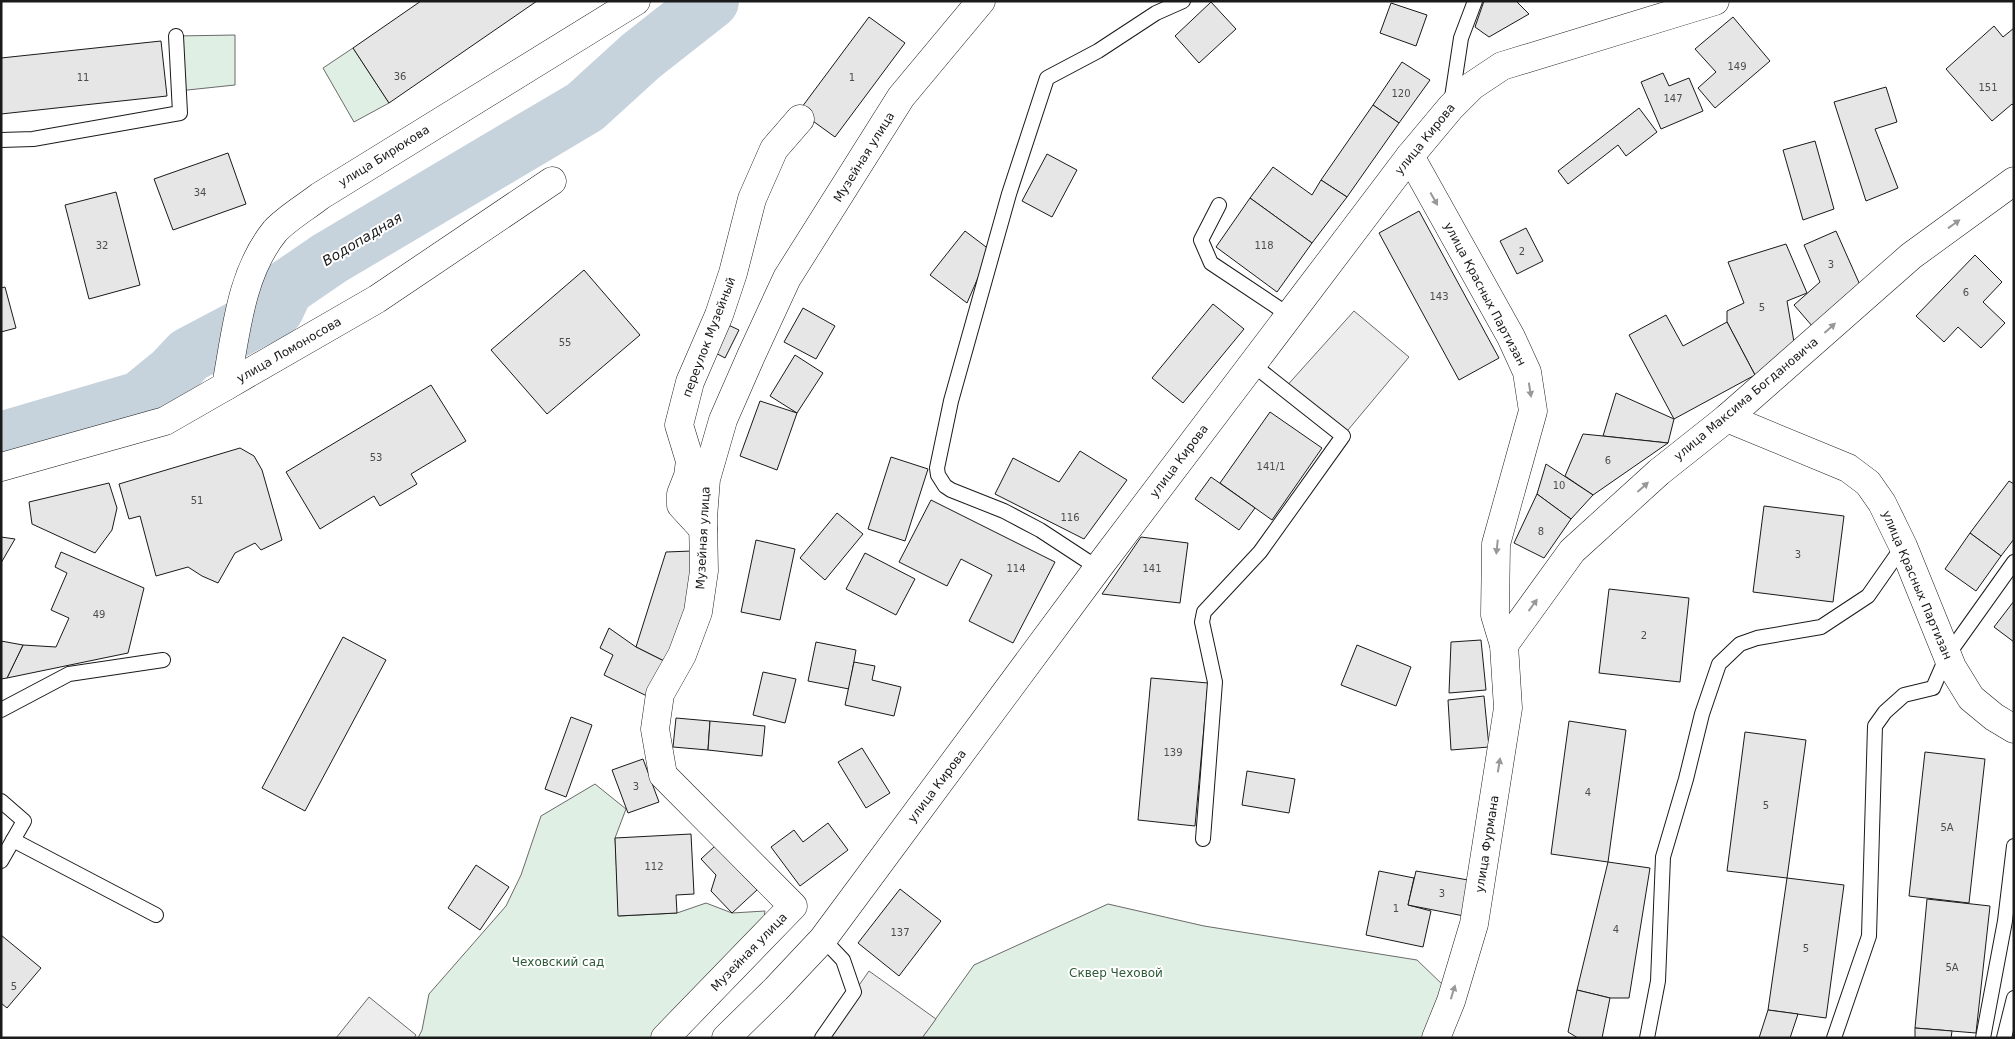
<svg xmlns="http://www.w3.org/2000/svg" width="2015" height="1039" font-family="'DejaVu Sans',sans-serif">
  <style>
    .green { fill: #e0efe3; stroke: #6a6a6a }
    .parking { fill: #ededed; stroke: #6a6a6a }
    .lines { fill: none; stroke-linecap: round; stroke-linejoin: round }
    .river { stroke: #c6d2dc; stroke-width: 56 }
    .building { fill: #e6e6e6; stroke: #1a1a1a }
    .service-casing { stroke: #1a1a1a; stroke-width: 16 }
    .minor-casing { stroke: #1a1a1a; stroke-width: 29 }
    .tertiary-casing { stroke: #1a1a1a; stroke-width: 29 }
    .secondary-casing { stroke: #1a1a1a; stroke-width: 29 }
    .service { stroke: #fff; stroke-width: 14 }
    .minor { stroke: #fff; stroke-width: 28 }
    .tertiary { stroke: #fff; stroke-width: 28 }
    .secondary { stroke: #fff; stroke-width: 28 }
    .oneway { fill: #989898 }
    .labels { text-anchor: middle; stroke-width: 4; stroke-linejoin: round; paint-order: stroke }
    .number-label { font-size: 10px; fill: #4d4d4d }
    .street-label { font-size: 12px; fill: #1a1a1a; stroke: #fff }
    .park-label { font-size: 12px; fill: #2b5a34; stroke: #fff }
    .water-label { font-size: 14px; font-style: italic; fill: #1a1a1a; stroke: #fff }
  </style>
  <rect width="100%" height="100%" fill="#fff"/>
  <g class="green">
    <polygon points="235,35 235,85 178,91 176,36"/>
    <polygon points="353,48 389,103 354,122 323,68"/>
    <polygon points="595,784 626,809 615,838 619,916 677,913 706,903 732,913 765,911 758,954 674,1038 418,1038 422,1030 429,994 506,906 521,875 541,816"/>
    <polygon points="1108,904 1204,926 1417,960 1443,985 1423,1038 922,1038 974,965"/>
  </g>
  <g class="parking">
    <polygon points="1354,311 1409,357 1343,436 1284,389"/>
    <polygon points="869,971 936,1019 922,1038 822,1038"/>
    <polygon points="369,997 416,1035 414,1038 336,1038"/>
  </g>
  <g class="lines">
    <polyline class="river" points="1,440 140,399 172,373 189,355 276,309 286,288 330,258 585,107 641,56 711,1"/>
  </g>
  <g class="building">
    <polygon points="421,1 537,1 389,103 353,48"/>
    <polygon points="1484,1 1516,1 1529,14 1489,37 1475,27"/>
    <polygon points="1211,2 1236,29 1199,63 1175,36"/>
    <polygon points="1391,3 1427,15 1416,46 1380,33"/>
    <polygon points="869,17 905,43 835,137 799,111"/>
    <polygon points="1733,17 1770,61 1715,108 1698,88 1716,72 1695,49"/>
    <polygon points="1994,26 2003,37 2014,28 2014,106 2012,104 1992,121 1946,69"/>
    <polygon points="161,41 167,96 1,114 1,58"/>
    <polygon points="1402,62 1430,80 1399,123 1373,105"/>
    <polygon points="1663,73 1669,86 1689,78 1703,111 1661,129 1641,82"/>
    <polygon points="1886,87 1897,122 1875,129 1898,188 1866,201 1834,102"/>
    <polygon points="1373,105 1399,123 1347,197 1321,180"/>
    <polygon points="1639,108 1657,132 1626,156 1618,145 1568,184 1558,171"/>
    <polygon points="1815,141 1834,209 1803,220 1783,150"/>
    <polygon points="228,153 246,204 173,230 154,179"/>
    <polygon points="1047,154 1077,170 1052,217 1022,201"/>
    <polygon points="1273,167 1312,195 1321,180 1347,197 1312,243 1250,198"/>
    <polygon points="116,192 140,285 89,299 65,205"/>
    <polygon points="1250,198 1312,243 1277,292 1216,247"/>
    <polygon points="1419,211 1499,358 1459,380 1379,233"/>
    <polygon points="1526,228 1543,261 1517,274 1500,241"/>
    <polygon points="965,231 990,250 967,303 930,275"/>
    <polygon points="1836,231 1860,285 1813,327 1794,305 1820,282 1804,245"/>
    <polygon points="1786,244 1807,293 1787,301 1794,342 1755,375 1727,322 1727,311 1744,303 1728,262"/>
    <polygon points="1975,255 2002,282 1983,302 2005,323 1981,348 1958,327 1944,342 1916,316"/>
    <polygon points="584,270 640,335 547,414 491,350"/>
    <polygon points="5,287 16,328 1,332 1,288"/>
    <polygon points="1213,304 1244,329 1183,403 1152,378"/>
    <polygon points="803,308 835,326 816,359 784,342"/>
    <polygon points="1666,315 1683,346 1727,322 1755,375 1674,419 1629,335"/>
    <polygon points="722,322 739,330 725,358 708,349"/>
    <polygon points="795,355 823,373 797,413 770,396"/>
    <polygon points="431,385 466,441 411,474 417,484 380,506 374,496 320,529 286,472"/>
    <polygon points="1616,393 1674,419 1668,443 1603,436"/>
    <polygon points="760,401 797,413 777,470 740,456"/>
    <polygon points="1270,412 1322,448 1272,520 1220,483"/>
    <polygon points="1583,434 1603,436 1668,443 1593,495 1565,476"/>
    <polygon points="240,448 254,456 262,470 282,540 261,550 255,543 235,553 218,583 202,576 188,567 156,576 140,516 129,519 119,484"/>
    <polygon points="1080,451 1127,480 1084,539 995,494 1013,458 1059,482"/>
    <polygon points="891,457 928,469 905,541 868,529"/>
    <polygon points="1546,464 1593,495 1571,519 1537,494"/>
    <polygon points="1211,477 1255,508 1239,530 1195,499"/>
    <polygon points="2009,481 2014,484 2014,539 2001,556 1970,533"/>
    <polygon points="109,483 117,508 112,530 95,553 32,524 29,502"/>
    <polygon points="1537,494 1571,519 1544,558 1514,543"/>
    <polygon points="931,500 1055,562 1013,643 969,621 992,575 961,559 947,586 899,562"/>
    <polygon points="1764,506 1844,516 1833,602 1753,592"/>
    <polygon points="837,513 863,534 825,580 800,558"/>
    <polygon points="1970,533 2001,556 1976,591 1945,569"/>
    <polygon points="1,537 15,539 1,563"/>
    <polygon points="1141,537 1188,543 1180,603 1102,594"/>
    <polygon points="756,540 795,549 780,620 741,612"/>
    <polygon points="692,551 693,601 664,661 636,647 666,552"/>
    <polygon points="61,552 144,588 128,653 7,678 23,645 56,647 69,618 51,610 67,573 55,567"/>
    <polygon points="865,553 915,579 896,615 846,589"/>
    <polygon points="1609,589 1689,598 1680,682 1599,673"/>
    <polygon points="2014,601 2014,642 1994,627"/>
    <polygon points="609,628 636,647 664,661 651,698 604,675 613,655 600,648"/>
    <polygon points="343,637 386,660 305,811 262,788"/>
    <polygon points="1481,640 1486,690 1449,693 1451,642"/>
    <polygon points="1,641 23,645 7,678 1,679"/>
    <polygon points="816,642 856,650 849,689 808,681"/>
    <polygon points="1357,645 1411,667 1396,706 1341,685"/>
    <polygon points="854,662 875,666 872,680 901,687 894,716 845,705"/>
    <polygon points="763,672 796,679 785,723 753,715"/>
    <polygon points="1151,678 1208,683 1195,826 1138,820"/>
    <polygon points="1484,696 1489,747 1451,750 1448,700"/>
    <polygon points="571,717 592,725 566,797 545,789"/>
    <polygon points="676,718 710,721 708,750 673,747"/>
    <polygon points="710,721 765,726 762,756 708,750"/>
    <polygon points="1569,721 1626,730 1608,862 1551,854"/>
    <polygon points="1745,732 1806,740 1787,878 1727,871"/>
    <polygon points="862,748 890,793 866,808 838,762"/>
    <polygon points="1925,752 1985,759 1969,903 1909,896"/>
    <polygon points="643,759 659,802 628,813 612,770"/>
    <polygon points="1247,771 1295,779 1289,813 1242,805"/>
    <polygon points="828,823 848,850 800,886 771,847 794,830 803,842"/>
    <polygon points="691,834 694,894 676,895 677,913 618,916 615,838"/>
    <polygon points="715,846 757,890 732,913 711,891 716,875 701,859"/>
    <polygon points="1608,862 1650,868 1629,998 1610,998 1577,990"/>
    <polygon points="476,865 509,887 480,930 448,908"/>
    <polygon points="1379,871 1414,878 1408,905 1431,911 1423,947 1366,935"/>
    <polygon points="1416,871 1474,881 1469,917 1408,905"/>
    <polygon points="1787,878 1844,885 1826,1018 1768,1010"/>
    <polygon points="900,889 941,921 899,976 858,943"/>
    <polygon points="1927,899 1990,906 1976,1033 1915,1028"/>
    <polygon points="1,935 41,968 7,1008 1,1003"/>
    <polygon points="1577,990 1610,998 1602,1038 1578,1038 1568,1032"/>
    <polygon points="1768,1010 1798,1014 1790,1038 1759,1038"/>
    <polygon points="1915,1028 1952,1031 1951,1038 1915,1038"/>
  </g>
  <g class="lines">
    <defs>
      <g id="service">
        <polyline points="1451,104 1461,38 1475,1"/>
        <polyline points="1,140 33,139 180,113 176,36"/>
        <polyline points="1219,205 1201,240 1211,263 1289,315"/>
        <polyline points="1098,568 1040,530 1004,511 951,490 945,486 938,475 937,468 951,401 1009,194 1047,78 1098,51 1156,13 1183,1"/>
        <polyline points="1,710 69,674 163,660"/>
        <polyline points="1,801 24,821 1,861"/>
        <polyline points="1203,839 1215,682 1202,622 1204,612 1260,552 1343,436 1252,364"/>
        <polyline points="13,840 156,915"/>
        <polyline points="822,1038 854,992 843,960 823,939"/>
        <polyline points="1647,1038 1658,981 1663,857 1686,779 1702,714 1719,664 1740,644 1757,638 1821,627 1868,596 1903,546"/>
        <polyline points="1834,1038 1869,936 1875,726 1885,712 1904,695 1933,688 1947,656 2014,562"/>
        <polyline points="1983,1038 2005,921 2014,846"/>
        <polyline points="2004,1038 2014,998"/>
      </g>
      <g id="minor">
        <polyline points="1410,156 1511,337 1527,372 1533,411 1496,544 1495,615 1504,645 1508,708 1474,924 1451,1001 1436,1038"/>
        <polyline points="226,386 377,299 552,181"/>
        <polyline points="1727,418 1848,468 1868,483 1882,503 1903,546 1952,667 1971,698 1994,717 2014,729"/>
        <polyline points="703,529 681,505 681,494 688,476 690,461 679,425 690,382 719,315 733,273 752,199 774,149 800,119"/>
        <polyline points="1504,645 1572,551 1659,472 1727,418 1911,256 2014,181"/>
        <polyline points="665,1038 793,906 663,775 655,729 660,694 682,655 698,612 704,571 703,518 706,479 723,420 751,356 787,278 901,97 981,1"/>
      </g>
      <path id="tertiary" d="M1 467 165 421 226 386C236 334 240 274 275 231 287 218 306 207 320 196L636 1"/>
      <polyline id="secondary" points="726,1038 776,989 823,939 1098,568 1410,156 1451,107 1472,86 1502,66 1715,1"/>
    </defs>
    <use href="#service" class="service-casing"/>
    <use href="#minor" class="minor-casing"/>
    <use href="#tertiary" class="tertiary-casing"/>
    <use href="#secondary" class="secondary-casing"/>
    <use href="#service" class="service"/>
    <use href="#minor" class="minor"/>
    <use href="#tertiary" class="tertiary"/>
    <use href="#secondary" class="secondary"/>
  </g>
  <defs><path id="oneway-solid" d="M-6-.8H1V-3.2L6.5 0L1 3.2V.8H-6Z" transform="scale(1.25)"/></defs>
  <g class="oneway">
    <use href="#oneway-solid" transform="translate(1434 199) rotate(61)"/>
    <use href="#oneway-solid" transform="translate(1954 224) rotate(-36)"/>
    <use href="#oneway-solid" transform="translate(1830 328) rotate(-42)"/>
    <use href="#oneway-solid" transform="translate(1530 390) rotate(81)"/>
    <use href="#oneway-solid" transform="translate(1643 487) rotate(-42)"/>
    <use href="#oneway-solid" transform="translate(1497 547) rotate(96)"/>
    <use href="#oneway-solid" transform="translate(1533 605) rotate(-54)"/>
    <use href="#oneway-solid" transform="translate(1499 765) rotate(-81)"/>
    <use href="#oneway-solid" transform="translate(1453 992) rotate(-73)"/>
  </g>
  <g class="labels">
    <g class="number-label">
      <text x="1737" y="70">149</text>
      <text x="400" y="80">36</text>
      <text x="83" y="81">11</text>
      <text x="852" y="81">1</text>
      <text x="1988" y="91">151</text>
      <text x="1401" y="97">120</text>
      <text x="1673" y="102">147</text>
      <text x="200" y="196">34</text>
      <text x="102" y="249">32</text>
      <text x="1264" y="249">118</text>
      <text x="1522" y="255">2</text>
      <text x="1831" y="268">3</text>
      <text x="1966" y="296">6</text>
      <text x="1439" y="300">143</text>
      <text x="1762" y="311">5</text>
      <text x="565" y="346">55</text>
      <text x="376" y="461">53</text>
      <text x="1608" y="464">6</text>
      <text x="1271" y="470">141/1</text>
      <text x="1559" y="489">10</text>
      <text x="197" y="504">51</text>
      <text x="1070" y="521">116</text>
      <text x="1541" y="535">8</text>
      <text x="1798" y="558">3</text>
      <text x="1016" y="572">114</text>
      <text x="1152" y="572">141</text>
      <text x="99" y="618">49</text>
      <text x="1644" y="639">2</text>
      <text x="1173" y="756">139</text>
      <text x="636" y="790">3</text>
      <text x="1588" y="796">4</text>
      <text x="1766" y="809">5</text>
      <text x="1947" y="831">5А</text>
      <text x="654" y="870">112</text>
      <text x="1442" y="897">3</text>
      <text x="1396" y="912">1</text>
      <text x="1616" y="933">4</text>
      <text x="900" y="936">137</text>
      <text x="1806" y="952">5</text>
      <text x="1952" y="971">5А</text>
      <text x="14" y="990">5</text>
    </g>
    <g class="street-label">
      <text transform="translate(1425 139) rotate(-51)" y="4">улица Кирова</text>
      <text transform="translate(384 156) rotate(-32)" y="4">улица Бирюкова</text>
      <text transform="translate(864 157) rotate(-58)" y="4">Музейная улица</text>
      <text transform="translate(1485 294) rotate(62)" y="4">улица Красных Партизан</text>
      <text transform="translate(709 337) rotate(-69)" y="4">переулок Музейный</text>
      <text transform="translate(289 350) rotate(-30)" y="4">улица Ломоносова</text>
      <text transform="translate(1746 399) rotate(-40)" y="4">улица Максима Богдановича</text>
      <text transform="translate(1179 461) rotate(-53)" y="4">улица Кирова</text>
      <text transform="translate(703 538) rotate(-87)" y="4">Музейная улица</text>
      <text transform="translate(1917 585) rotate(67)" y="4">улица Красных Партизан</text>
      <text transform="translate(937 786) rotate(-53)" y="4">улица Кирова</text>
      <text transform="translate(1487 844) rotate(-81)" y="4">улица Фурмана</text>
      <text transform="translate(749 952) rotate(-46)" y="4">Музейная улица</text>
    </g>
    <g class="park-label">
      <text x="558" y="966">Чеховский сад</text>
      <text x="1116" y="977">Сквер Чеховой</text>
    </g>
    <g class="water-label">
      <text transform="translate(362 239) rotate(-31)" y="5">Водопадная</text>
    </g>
  </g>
  <rect width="2015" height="1039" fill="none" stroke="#1a1a1a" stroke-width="5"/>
</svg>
